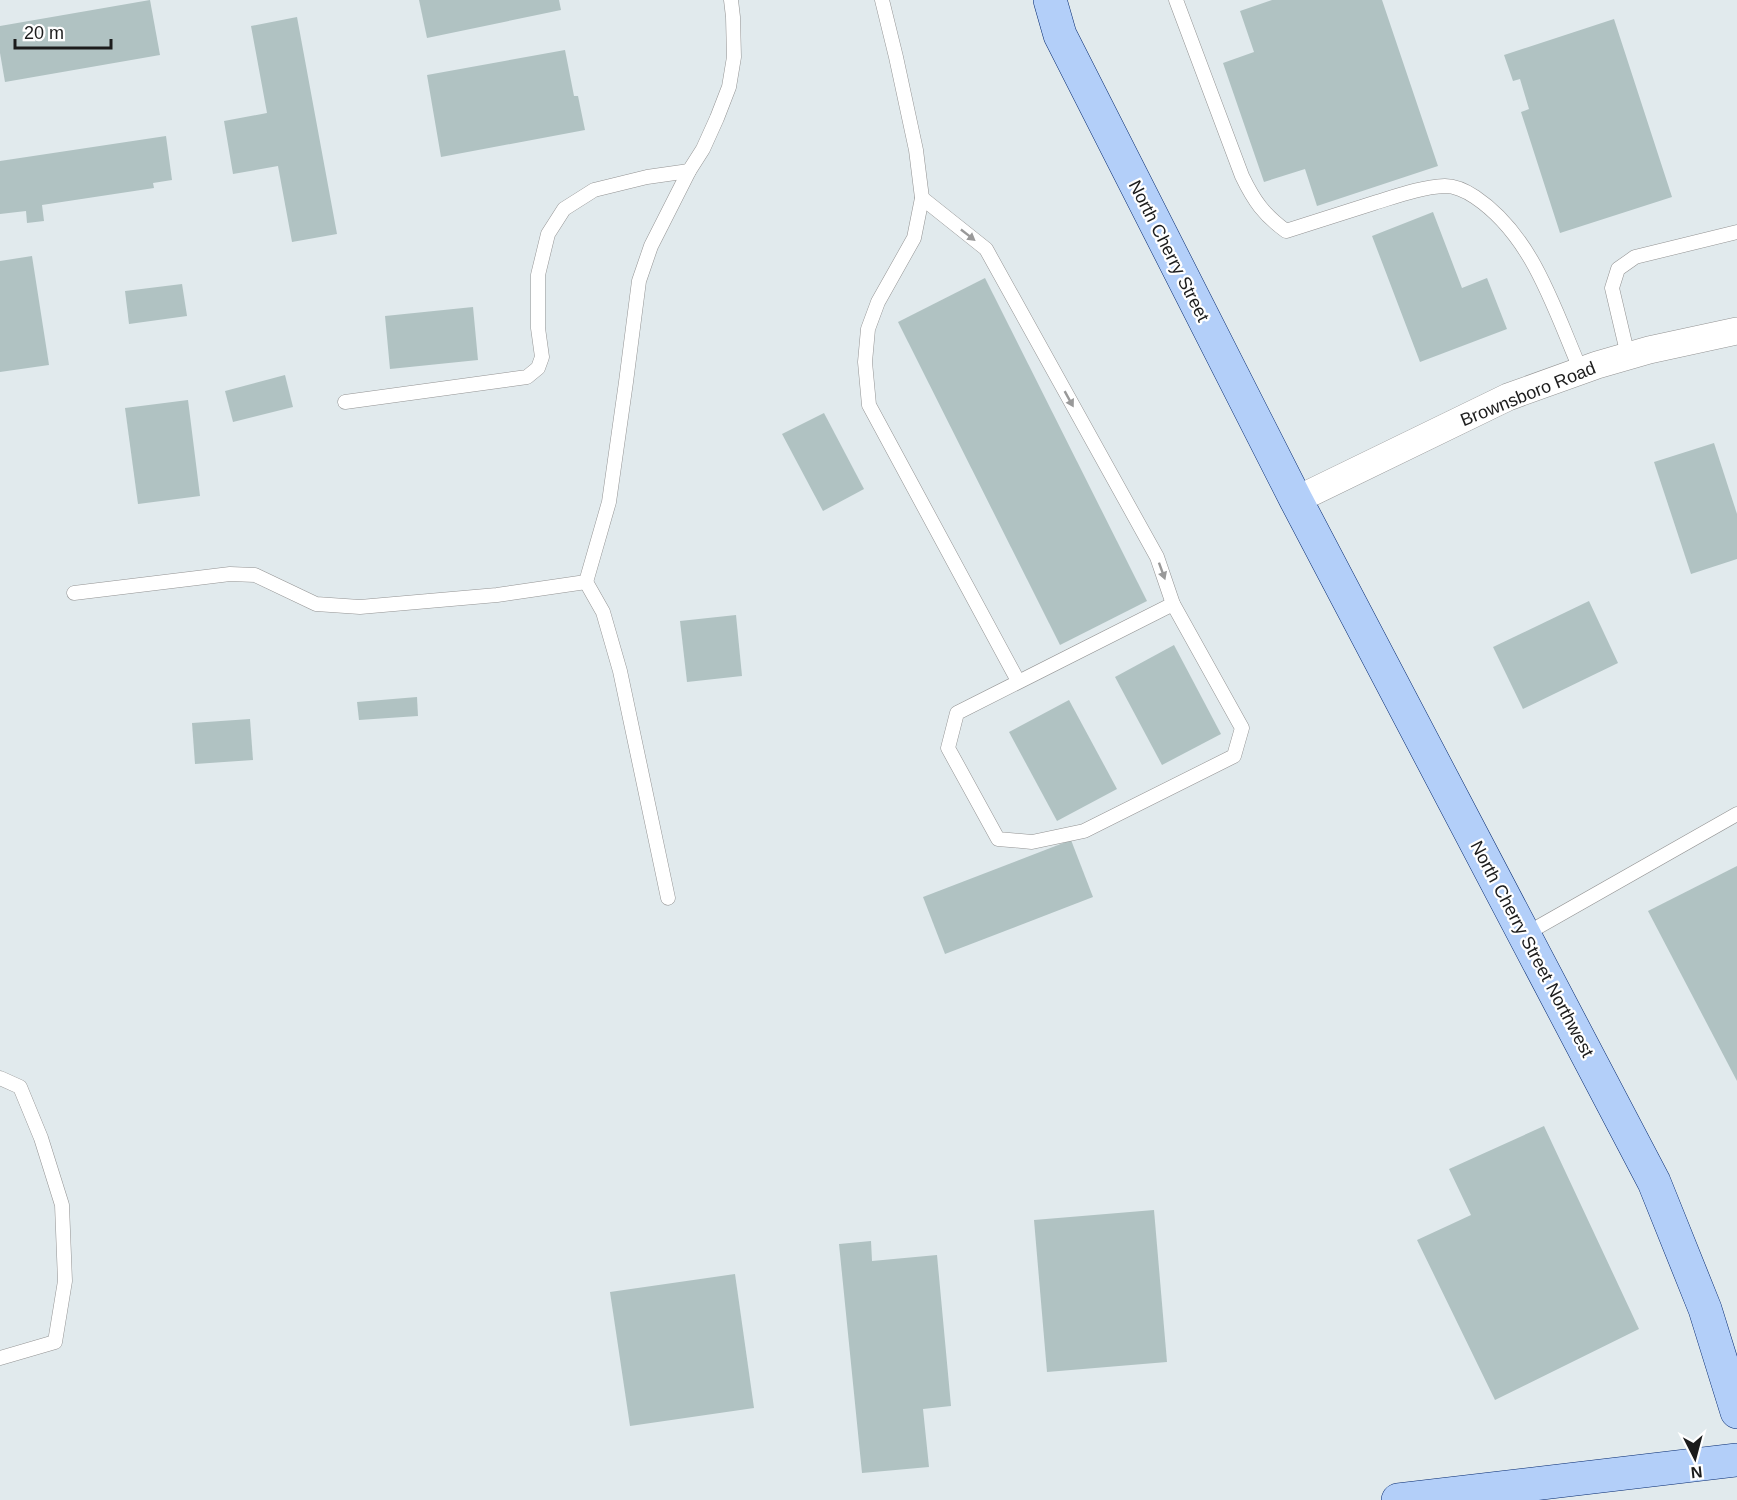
<svg xmlns="http://www.w3.org/2000/svg" width="1737" height="1500" font-family="Arial,sans-serif">
  <style>
    .building { fill: #b0c2c2 }
    .lines { fill: none; stroke-linecap: round; stroke-linejoin: round }
    .lane-casing { stroke: #939393; stroke-width: 15 }
    .street-casing { stroke: #939393; stroke-width: 28 }
    .secondary-casing { stroke: #052970; stroke-width: 34 }
    .lane { stroke: #fff; stroke-width: 14 }
    .street { stroke: #fff; stroke-width: 27 }
    .secondary { stroke: #b3cff9; stroke-width: 33 }
    .oneway { fill: #999 }
    .labels { text-anchor: middle; stroke-width: 4.5; stroke-linejoin: round; paint-order: stroke }
    .street-label { font-size: 18px; fill: #1c1c1c; stroke: #fff }
  </style>
  <rect width="100%" height="100%" fill="#e1eaed"/>
  <g class="building">
    <polygon points="150,0 160,55 5,82 0,53 0,26"/>
    <polygon points="419,0 559,0 561,10 427,38"/>
    <polygon points="1272,0 1382,0 1438,166 1317,206 1305,169 1264,182 1223,63 1254,52 1240,11"/>
    <polygon points="297,17 337,234 292,242 278,166 233,174 224,121 267,113 251,26"/>
    <polygon points="1614,19 1672,197 1560,233 1521,112 1529,109 1520,79 1513,81 1504,55"/>
    <polygon points="565,50 574,96 578,96 585,130 441,157 427,75"/>
    <polygon points="166,136 172,180 153,183 154,188 42,205 44,221 27,223 26,211 0,214 0,161"/>
    <polygon points="1433,212 1462,288 1487,278 1507,329 1420,362 1372,236"/>
    <polygon points="32,256 49,365 0,372 0,261"/>
    <polygon points="985,278 1147,601 1060,645 898,322"/>
    <polygon points="182,284 187,316 129,324 125,291"/>
    <polygon points="473,307 478,360 390,369 385,316"/>
    <polygon points="285,375 293,407 233,422 225,391"/>
    <polygon points="188,400 200,496 138,504 125,408"/>
    <polygon points="824,413 864,489 823,511 782,434"/>
    <polygon points="1714,443 1737,514 1737,559 1691,574 1654,462"/>
    <polygon points="1589,601 1618,663 1523,709 1493,647"/>
    <polygon points="736,615 742,676 687,682 680,621"/>
    <polygon points="1174,645 1221,734 1162,765 1115,677"/>
    <polygon points="417,697 418,716 359,720 357,702"/>
    <polygon points="1069,700 1117,789 1057,821 1009,732"/>
    <polygon points="250,719 253,760 195,764 192,723"/>
    <polygon points="1071,840 1093,897 945,954 923,897"/>
    <polygon points="1737,866 1737,1081 1648,911"/>
    <polygon points="1544,1126 1639,1329 1495,1400 1417,1240 1471,1215 1449,1169"/>
    <polygon points="1154,1210 1167,1362 1047,1372 1034,1220"/>
    <polygon points="871,1241 872,1261 937,1255 951,1406 923,1409 929,1467 862,1473 839,1244"/>
    <polygon points="735,1274 754,1408 630,1426 610,1292"/>
  </g>
  <g class="lines">
    <defs>
      <g id="lane">
        <polyline points="882,0 896,57 916,150 922,198 914,238 878,302 868,329 865,362 869,405 1018,681"/>
        <path d="M1176 0 1242 176C1254 201 1264 215 1286 231 1315 222 1345 212 1374 203 1397 196 1421 187 1445 186 1457 186 1466 191 1475 197 1533 236 1554 309 1581 371"/>
        <polyline points="922,198 986,249 1157,557 1173,604"/>
        <polyline points="1628,356 1612,288 1618,269 1635,257 1737,232"/>
        <polyline points="345,402 527,377 538,368 542,357 538,328 538,275 548,234 564,209 594,190 647,177 689,171"/>
        <polyline points="586,582 603,612 620,671 668,898"/>
        <polyline points="74,593 230,574 255,575 316,604 360,607 497,595 586,582 609,502 626,382 639,281 651,246 689,171 703,149 717,118 729,87 734,57 733,17 731,0"/>
        <polygon points="1173,604 1242,728 1234,756 1084,831 1032,842 998,839 948,748 957,713"/>
        <polyline points="1524,935 1737,814"/>
        <polyline points="0,1078 20,1087 41,1138 62,1205 65,1281 55,1342 0,1358"/>
      </g>
      <polyline id="street" points="1296,500 1508,397 1597,365 1649,350 1737,331"/>
      <g id="secondary">
        <polyline points="1050,0 1060,35 1296,500 1654,1182 1705,1309 1737,1412"/>
        <polyline points="1398,1500 1737,1460"/>
      </g>
    </defs>
    <use href="#lane" class="lane-casing"/>
    <use href="#street" class="street-casing"/>
    <use href="#secondary" class="secondary-casing"/>
    <use href="#lane" class="lane"/>
    <use href="#street" class="street"/>
    <use href="#secondary" class="secondary"/>
  </g>
  <defs><path id="oneway-solid" d="M-6-.8H1V-3.2L6.5 0L1 3.2V.8H-6Z" transform="scale(1.5)"/></defs>
  <g class="oneway">
    <use href="#oneway-solid" transform="translate(968 235) rotate(38)"/>
    <use href="#oneway-solid" transform="translate(1069 399) rotate(61)"/>
    <use href="#oneway-solid" transform="translate(1162 571) rotate(70)"/>
  </g>
  <g class="labels">
    <g class="street-label">
      <text transform="translate(1169 251) rotate(63)" y="6">North Cherry Street</text>
      <text transform="translate(1528 394) rotate(-22)" y="6">Brownsboro Road</text>
      <text transform="translate(1532 949) rotate(62)" y="6">North Cherry Street Northwest</text>
    </g>
  </g>
  <g transform="translate(1695 1458) rotate(174)" stroke="#ffffff" stroke-width="4.5" paint-order="stroke">
  <path d="M0-4.5L10 22L0 15L-10 22Z" fill="#1c1c1c"/>
  <text y="-9" font-size="16" font-weight="bold" text-anchor="middle" fill="#1c1c1c">N</text>
  </g>
  <path d="M15 39v9h96v-9" fill="none" stroke="#1c1c1c" stroke-width="3"/>
  <text x="24" y="39" font-size="18" fill="#1c1c1c" stroke="#ffffff" stroke-width="4.5" paint-order="stroke">20 m</text>
</svg>
